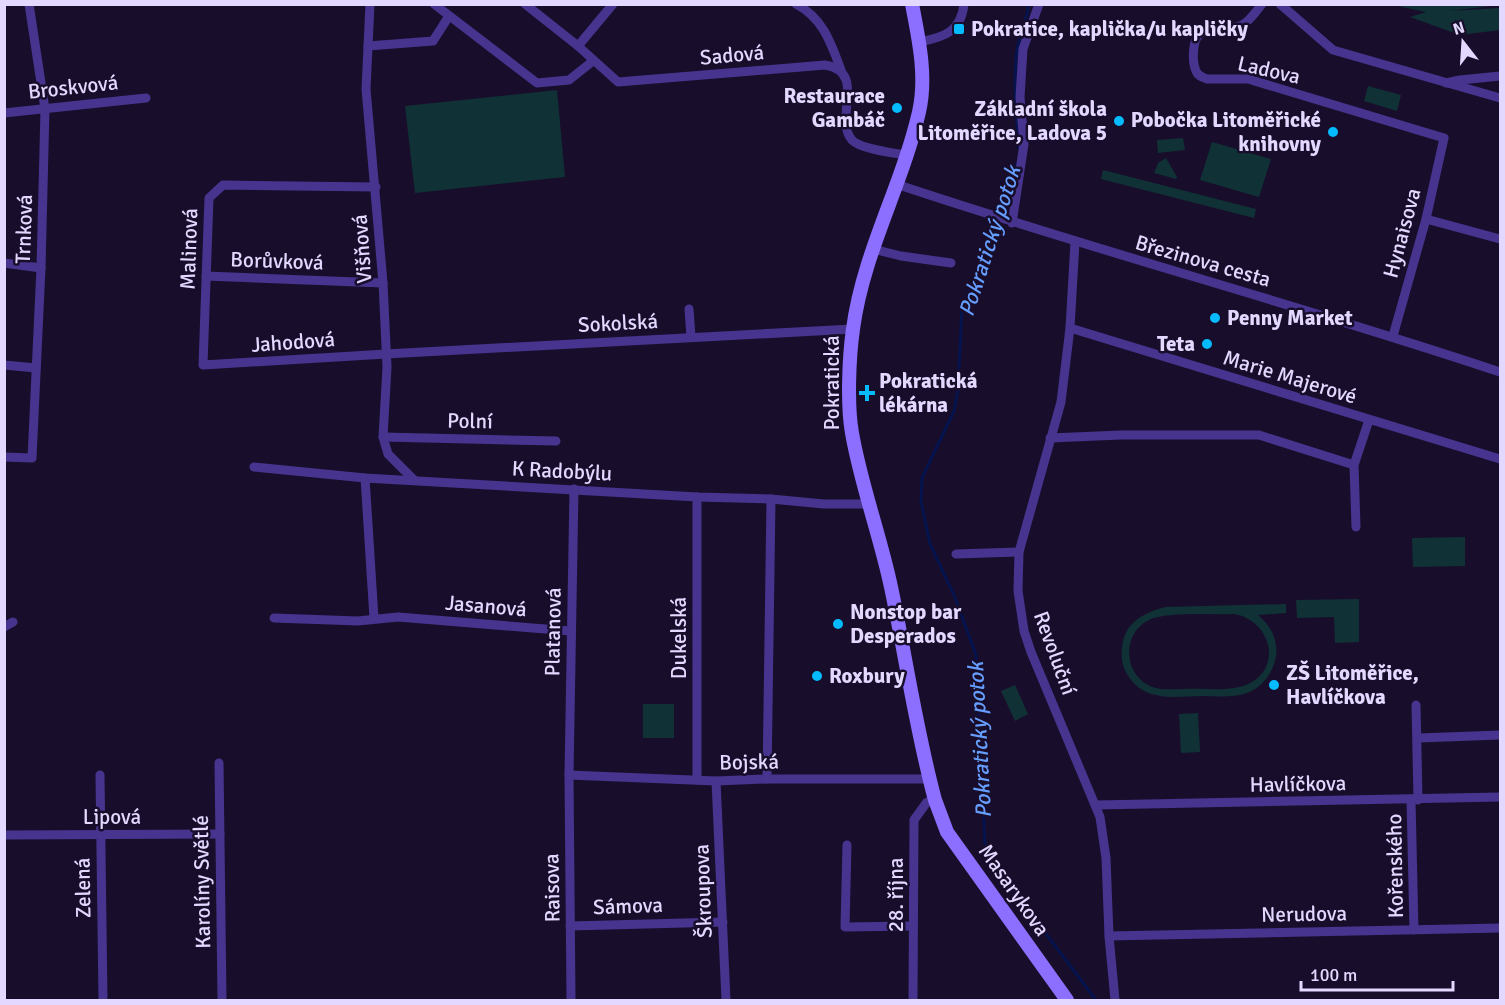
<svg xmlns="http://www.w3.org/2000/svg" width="1505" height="1005" font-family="Signika,sans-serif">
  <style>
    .green { fill: #103136; fill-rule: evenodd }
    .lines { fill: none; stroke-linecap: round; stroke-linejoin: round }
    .stream { stroke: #05134e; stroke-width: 3 }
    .street { stroke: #47348f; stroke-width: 9 }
    .secondary { stroke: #8c6fff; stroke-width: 14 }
    .poi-dot { fill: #04bbff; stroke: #180e2b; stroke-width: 2 }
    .labels { text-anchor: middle; stroke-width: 5; stroke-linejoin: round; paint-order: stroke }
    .poi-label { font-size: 21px; font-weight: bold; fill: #e3d8ff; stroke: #180e2b; text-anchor: start }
    .street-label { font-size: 21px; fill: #e3d8ff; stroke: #180e2b }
    .water-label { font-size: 22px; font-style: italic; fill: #669eff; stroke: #180e2b }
  </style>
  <rect width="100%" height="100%" fill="#180e2b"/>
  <g class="green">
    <polygon points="1398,5 1500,5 1449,11 1500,8 1500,30 1460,35 1410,17 1426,12 1402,7"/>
    <polygon points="1368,86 1401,95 1397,111 1364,101"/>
    <polygon points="557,90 565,177 415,193 405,106"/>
    <polygon points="1183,138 1185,150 1158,153 1157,140"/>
    <polygon points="1212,142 1271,159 1259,197 1200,180"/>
    <polygon points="1166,158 1177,177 1176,179 1154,173 1158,163"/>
    <polygon points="1103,170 1256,209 1254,218 1101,179"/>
    <polygon points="1465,537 1465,566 1413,567 1412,538"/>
    <polygon points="1359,599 1359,642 1335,643 1334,617 1297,618 1296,600"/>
    <path d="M1286 604V613L1258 615C1265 621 1271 628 1274 637 1282 658 1269 685 1247 693 1233 698 1216 696 1201 696 1174 697 1143 702 1127 674 1122 666 1121 657 1122 648 1124 623 1143 613 1165 607ZM1234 614C1267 619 1284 662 1252 682 1234 693 1205 688 1184 689 1172 689 1159 691 1148 685 1123 672 1123 634 1147 621 1164 611 1213 615 1234 614Z"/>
    <polygon points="1015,685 1028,714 1015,721 1001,691"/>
    <rect x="643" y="704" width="31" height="34"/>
    <polygon points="1198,713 1200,752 1181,753 1179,714"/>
  </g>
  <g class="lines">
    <g class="stream">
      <path d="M1019 148C1016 115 1013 82 1017 50 1020 34 1027 20 1029 4"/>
      <polyline points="1017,163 1007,197 962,307 958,390 954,411 922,478 921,501 930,544 954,595 976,655 985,845 994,865 1096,1000"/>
    </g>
    <g class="street">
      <polyline points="370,4 366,89 383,283 387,367 383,437 388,454 414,480"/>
      <polyline points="434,4 537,83 569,80 593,61"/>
      <path d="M525 4 578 46 618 82 825 65C868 72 833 119 852 140 860 149 894 153 906 155"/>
      <path d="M796 4C823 18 831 43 841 70"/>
      <path d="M1262 4C1256 11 1250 21 1242 25 1229 31 1211 26 1200 34 1192 40 1192 62 1196 71 1198 76 1202 77 1207 79H1248L1444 138 1426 219 1393 336"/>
      <polyline points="1280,4 1333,50 1500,98"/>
      <path d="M920 42C944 37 961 32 964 4"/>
      <polyline points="368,46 433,41 449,16"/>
      <polyline points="578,46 613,4"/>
      <polyline points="1446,83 1460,80 1500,76"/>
      <polyline points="4,113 146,98"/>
      <path d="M896 184C1096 251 1300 305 1500 372"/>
      <polyline points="376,187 223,185 209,198 203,365 386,354 853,329"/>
      <polyline points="1426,219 1500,239"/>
      <polyline points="1012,223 1024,144 1020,97 1023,49 1039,4"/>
      <polyline points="1075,242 1070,328 1061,402 1019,552 1018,591 1024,631 1031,652 1100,817 1106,858 1109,936 1115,1000"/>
      <polyline points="873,249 901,256 951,263"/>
      <polyline points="4,263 41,268"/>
      <polyline points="206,276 383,283"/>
      <polyline points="689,309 691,337"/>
      <polyline points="1070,328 1500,459"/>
      <polyline points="4,365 36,368"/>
      <polyline points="383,437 556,441"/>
      <polyline points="1050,438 1121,435 1259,435 1354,465"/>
      <polyline points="4,457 32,458 41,268 45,109 29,4"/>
      <polyline points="254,467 365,478 697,497 771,499 824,504 868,504"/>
      <polyline points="365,478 374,618"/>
      <polyline points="1356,527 1354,465 1369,420"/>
      <polyline points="956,554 1019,552"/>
      <polyline points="274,618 358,621 398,617 570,631"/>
      <polyline points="4,627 13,622"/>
      <polyline points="1416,705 1418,800"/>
      <polyline points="1418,738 1500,735"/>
      <polyline points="219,763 222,1000"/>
      <polyline points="100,775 103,1000"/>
      <polyline points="569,775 716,781 767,779 929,779"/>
      <polyline points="767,779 771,499"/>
      <polyline points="697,780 697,497"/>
      <polyline points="716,781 726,1000"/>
      <polyline points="1411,800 1414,930"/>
      <polyline points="1096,805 1500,797"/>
      <polyline points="4,835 220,834"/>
      <polyline points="847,845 845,927 913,926"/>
      <polyline points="570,926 723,922"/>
      <polyline points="1109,936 1500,928"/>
      <polyline points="571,1000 569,775 574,489"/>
      <polyline points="913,1000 914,820 927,802 935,800"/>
    </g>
    <path class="secondary" d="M912 4C919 40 927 77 919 112 902 186 863 253 853 329 849 357 847 405 852 433 861 485 880 535 891 587 906 658 916 730 935 800L947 832 1067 1000"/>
  </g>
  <g class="poi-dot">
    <rect x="953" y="23" width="12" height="12" rx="3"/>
    <circle cx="897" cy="108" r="6"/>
    <circle cx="1119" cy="121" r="6"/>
    <circle cx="1333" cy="132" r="6"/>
    <circle cx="1215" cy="318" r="6"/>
    <circle cx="1207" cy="344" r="6"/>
    <path d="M864 384h6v6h6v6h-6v6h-6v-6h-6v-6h6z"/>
    <circle cx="838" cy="624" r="6"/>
    <circle cx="817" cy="676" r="6"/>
    <circle cx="1274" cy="685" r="6"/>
  </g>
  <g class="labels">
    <g class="poi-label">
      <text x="971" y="36">Pokratice, kaplička/u kapličky</text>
      <text x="885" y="103" text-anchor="end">Restaurace<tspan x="885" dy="24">Gambáč</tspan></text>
      <text x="1107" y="116" text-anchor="end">Základní škola<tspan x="1107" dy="24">Litoměřice, Ladova 5</tspan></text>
      <text x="1321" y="127" text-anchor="end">Pobočka Litoměřické<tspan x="1321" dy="24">knihovny</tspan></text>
      <text x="1227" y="325">Penny Market</text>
      <text x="1195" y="351" text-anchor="end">Teta</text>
      <text x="879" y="388">Pokratická<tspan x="879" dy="24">lékárna</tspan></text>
      <text x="850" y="619">Nonstop bar<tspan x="850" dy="24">Desperados</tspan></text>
      <text x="1286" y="680">ZŠ Litoměřice,<tspan x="1286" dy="24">Havlíčkova</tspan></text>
      <text x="829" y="683">Roxbury</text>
    </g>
    <g class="street-label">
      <text transform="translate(732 55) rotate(-5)" y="7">Sadová</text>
      <text transform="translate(1269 70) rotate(13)" y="7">Ladova</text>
      <text transform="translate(73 87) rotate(-6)" y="7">Broskvová</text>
      <text transform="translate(24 229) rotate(-88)" y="7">Trnková</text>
      <text transform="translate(1402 233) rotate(-75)" y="7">Hynaisova</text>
      <text transform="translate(189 249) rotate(-88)" y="7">Malinová</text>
      <text transform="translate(362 249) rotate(-94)" y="7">Višňová</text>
      <text transform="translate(277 261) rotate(2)" y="7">Borůvková</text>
      <text transform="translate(1203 261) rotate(16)" y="7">Březinova cesta</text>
      <text transform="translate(618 323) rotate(-3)" y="7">Sokolská</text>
      <text transform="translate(293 342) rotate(-4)" y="7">Jahodová</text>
      <text transform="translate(1290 377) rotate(17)" y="7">Marie Majerové</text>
      <text transform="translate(832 383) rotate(-90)" y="7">Pokratická</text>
      <text transform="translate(470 421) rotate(1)" y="7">Polní</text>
      <text transform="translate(562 471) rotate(3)" y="7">K Radobýlu</text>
      <text transform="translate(486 606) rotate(5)" y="7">Jasanová</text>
      <text transform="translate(553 632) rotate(-89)" y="7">Platanová</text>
      <text transform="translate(679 638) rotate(-90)" y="7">Dukelská</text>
      <text transform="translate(1055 653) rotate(70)" y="7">Revoluční</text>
      <text transform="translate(749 762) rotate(-1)" y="7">Bojská</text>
      <text transform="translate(1298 784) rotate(-1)" y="7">Havlíčkova</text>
      <text x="112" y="824">Lipová</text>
      <text transform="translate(1395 866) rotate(-91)" y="7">Kořenského</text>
      <text transform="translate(202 882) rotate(-91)" y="7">Karolíny Světlé</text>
      <text transform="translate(83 888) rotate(-91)" y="7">Zelená</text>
      <text transform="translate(552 888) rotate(-91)" y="7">Raisova</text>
      <text transform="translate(1014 890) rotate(55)" y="7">Masarykova</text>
      <text transform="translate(703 891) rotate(-92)" y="7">Škroupova</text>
      <text transform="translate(896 895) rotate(-90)" y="7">28. října</text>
      <text transform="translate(628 906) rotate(-2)" y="7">Sámova</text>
      <text transform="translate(1304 914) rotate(-1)" y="7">Nerudova</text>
    </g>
    <g class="water-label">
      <text transform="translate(989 241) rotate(-72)" y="8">Pokratický potok</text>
      <text transform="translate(979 740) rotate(-93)" y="8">Pokratický potok</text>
    </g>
  </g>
  <rect width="1505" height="1005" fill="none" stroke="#e3d8ff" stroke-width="12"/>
  <g transform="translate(1463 42) rotate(343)" stroke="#180e2b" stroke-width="4.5" paint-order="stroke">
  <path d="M0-4.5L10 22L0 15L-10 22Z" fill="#e3d8ff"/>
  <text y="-9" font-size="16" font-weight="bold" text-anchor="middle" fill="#e3d8ff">N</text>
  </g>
  <path d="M1301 981v9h152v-9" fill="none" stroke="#e3d8ff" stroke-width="3"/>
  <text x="1310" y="981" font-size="18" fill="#e3d8ff" stroke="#180e2b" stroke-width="4.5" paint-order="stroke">100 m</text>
</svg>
